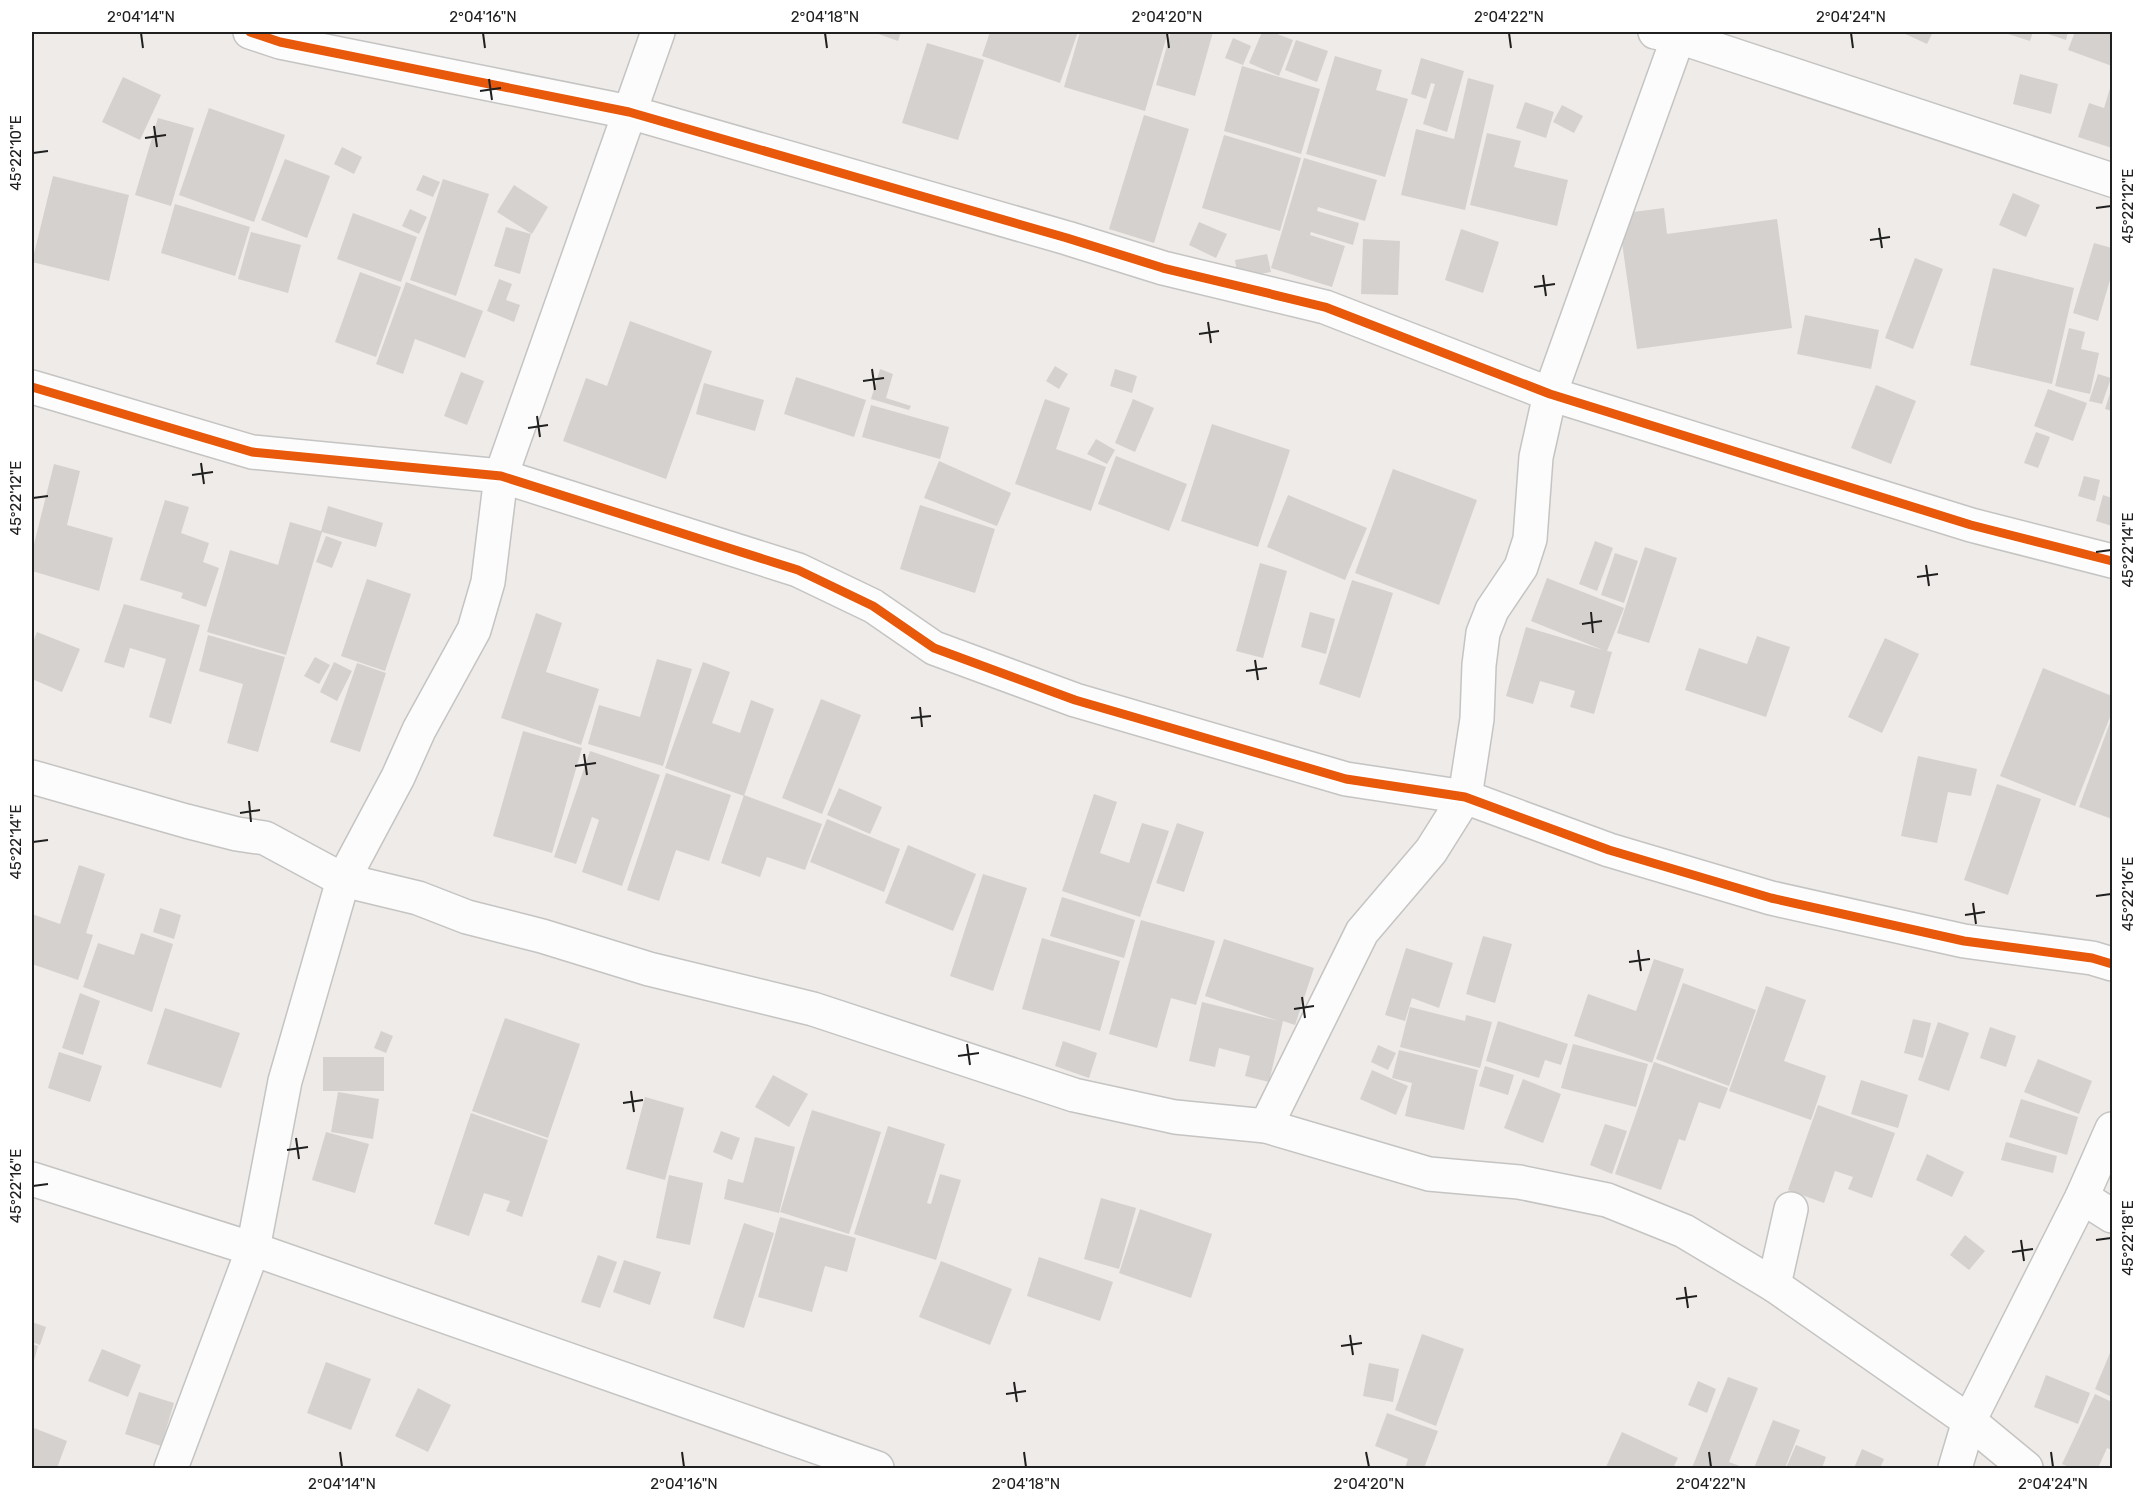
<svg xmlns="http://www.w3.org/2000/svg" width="2144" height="1500" font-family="Rubik,sans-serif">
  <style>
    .building { fill: #d5d1cf }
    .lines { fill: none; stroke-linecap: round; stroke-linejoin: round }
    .street-casing { stroke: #c5c4c3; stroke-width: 36 }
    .street { stroke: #fcfcfc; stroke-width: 33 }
    .cycleway-casing { stroke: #fff; stroke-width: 13 }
    .cycleway { stroke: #e8590c; stroke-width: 9 }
    .ticks { fill: none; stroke: #202020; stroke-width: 2 }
    .neatline { fill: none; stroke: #202020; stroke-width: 2 }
    .ticks-label { font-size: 15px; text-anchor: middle; fill: #202020 }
  </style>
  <rect width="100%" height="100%" fill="#eeebe8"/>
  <g class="building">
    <polygon points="873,32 901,32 898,41"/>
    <polygon points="990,32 1078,32 1060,83 982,56"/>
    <polygon points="1080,32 1132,32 1139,34 1140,32 1168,32 1145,111 1064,87"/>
    <polygon points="1171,32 1213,32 1195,96 1156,85"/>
    <polygon points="1262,32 1272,32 1293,40 1279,76 1249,63"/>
    <polygon points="1901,32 1933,32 1927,44"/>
    <polygon points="2002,32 2033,32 2030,41"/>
    <polygon points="2042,32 2068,32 2066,40"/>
    <polygon points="2075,32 2112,32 2112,66 2068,50"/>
    <polygon points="1233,38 1251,46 1243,65 1225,58"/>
    <polygon points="1296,40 1328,51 1317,82 1285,70"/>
    <polygon points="927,43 984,60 958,140 902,123"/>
    <polygon points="1335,56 1382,70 1376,90 1408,99 1385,177 1306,154"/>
    <polygon points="1421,58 1464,71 1447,132 1423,124 1435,84 1431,83 1426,99 1411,94"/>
    <polygon points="1242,66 1320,89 1301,154 1224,131"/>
    <polygon points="2020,74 2058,84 2051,114 2013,104"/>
    <polygon points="123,77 161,95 140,140 102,122"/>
    <polygon points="1468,78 1494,85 1465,210 1401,195 1416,129 1454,139"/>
    <polygon points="2112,82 2112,148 2078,137 2089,103 2104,108"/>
    <polygon points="1525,102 1554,112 1546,138 1516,128"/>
    <polygon points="1562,105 1583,116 1574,133 1553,122"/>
    <polygon points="209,108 285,135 254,222 179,195"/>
    <polygon points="1144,115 1189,129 1154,243 1109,229"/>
    <polygon points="158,118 194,128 171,206 135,195"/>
    <polygon points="1487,133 1521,141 1514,167 1568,180 1557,226 1470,205"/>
    <polygon points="1224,135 1301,158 1280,231 1202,208"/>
    <polygon points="342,147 362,157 354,174 334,164"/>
    <polygon points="1304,158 1377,180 1365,221 1318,207 1317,211 1359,223 1353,245 1311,232 1310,235 1345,246 1332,287 1271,268"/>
    <polygon points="285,159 330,176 307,238 261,220"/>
    <polygon points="423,175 440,182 433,197 416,190"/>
    <polygon points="53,176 129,195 109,281 32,262"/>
    <polygon points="443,179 489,194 456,296 410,280"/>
    <polygon points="514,185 548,207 532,234 497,212"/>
    <polygon points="2013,193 2040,205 2026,237 1999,225"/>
    <polygon points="175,204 250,227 235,276 161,253"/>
    <polygon points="1664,208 1667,234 1777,219 1792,328 1637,349 1618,214"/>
    <polygon points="410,209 427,217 419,234 402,226"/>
    <polygon points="353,213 417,237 401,282 337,259"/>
    <polygon points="1199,222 1227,234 1216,258 1189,245"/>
    <polygon points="506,227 531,234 520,274 494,266"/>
    <polygon points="1461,229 1499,242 1483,293 1445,280"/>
    <polygon points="251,232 301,245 288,293 238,279"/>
    <polygon points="1363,239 1400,241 1398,295 1361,294"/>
    <polygon points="2094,243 2112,248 2112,273 2098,321 2073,313"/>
    <polygon points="1267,254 1271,272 1238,278 1235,260"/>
    <polygon points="1915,258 1943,269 1913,349 1885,338"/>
    <polygon points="1993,268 2074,288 2052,384 1970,365"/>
    <polygon points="360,272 401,287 376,357 335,342"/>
    <polygon points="499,279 512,284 506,300 520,305 514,322 487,311"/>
    <polygon points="406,282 483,311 465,358 415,339 403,374 376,364"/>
    <polygon points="1805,315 1879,330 1871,369 1797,354"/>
    <polygon points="630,321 712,351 666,479 563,441 586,378 607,386"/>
    <polygon points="2069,328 2085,332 2081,349 2099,353 2090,394 2055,386"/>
    <polygon points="1055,366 1068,374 1059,389 1046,381"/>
    <polygon points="880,369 893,374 886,398 911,406 909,410 871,399"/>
    <polygon points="1115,369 1137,376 1132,393 1110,386"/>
    <polygon points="461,372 484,381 467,425 444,416"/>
    <polygon points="2098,374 2111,378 2102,404 2089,401"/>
    <polygon points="796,377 866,400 854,437 784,414"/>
    <polygon points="704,383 764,400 755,431 696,414"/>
    <polygon points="1876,385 1916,401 1891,464 1851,448"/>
    <polygon points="2112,387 2112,411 2105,409"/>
    <polygon points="2048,389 2087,403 2073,441 2034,426"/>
    <polygon points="1045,399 1070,408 1056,449 1106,467 1091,511 1015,484"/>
    <polygon points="1133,399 1154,408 1135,452 1115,443"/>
    <polygon points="871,405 949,427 940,459 862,437"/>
    <polygon points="1212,424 1290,450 1258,547 1181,521"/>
    <polygon points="2036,432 2050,437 2038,468 2024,463"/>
    <polygon points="1096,439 1115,450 1107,464 1087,454"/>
    <polygon points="1116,456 1187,484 1169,531 1098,504"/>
    <polygon points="939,461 1011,493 997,526 924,498"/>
    <polygon points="54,464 80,471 67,525 113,538 99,591 32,571 32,552"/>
    <polygon points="1393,469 1477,500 1439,605 1355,573"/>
    <polygon points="2084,476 2100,480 2095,501 2078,496"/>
    <polygon points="1288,495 1367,528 1345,580 1267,547"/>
    <polygon points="2103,495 2112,498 2112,526 2096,521"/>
    <polygon points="165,500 189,507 181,533 209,543 203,562 219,568 206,607 181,598 183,593 140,580"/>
    <polygon points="920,505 995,529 975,593 900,569"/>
    <polygon points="328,506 383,523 376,547 322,532 286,655 207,632 230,550 278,565 290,522 321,531"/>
    <polygon points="326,536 342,542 332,568 316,562"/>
    <polygon points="1595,541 1613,548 1597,591 1579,584"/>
    <polygon points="1645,547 1677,558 1649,643 1617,633"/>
    <polygon points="1615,553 1638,561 1624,603 1601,595"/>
    <polygon points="1260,563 1287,571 1263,658 1236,651"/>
    <polygon points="1547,578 1624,608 1607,651 1612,652 1594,714 1570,707 1575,691 1540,681 1533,704 1506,696 1526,627 1603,650 1531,621"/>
    <polygon points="367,579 411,594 385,671 341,656"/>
    <polygon points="1352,580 1393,593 1360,698 1319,684"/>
    <polygon points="124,604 200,625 171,724 149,717 166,659 130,648 124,668 104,662"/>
    <polygon points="1310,612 1335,619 1326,654 1301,647"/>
    <polygon points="536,613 562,623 546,672 599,689 581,745 501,718"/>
    <polygon points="37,632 80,649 62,692 32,679 32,645"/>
    <polygon points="208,635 285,657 258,752 227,743 243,684 199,671"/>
    <polygon points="1757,636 1790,647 1766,717 1685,690 1699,648 1747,664"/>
    <polygon points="1885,638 1919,654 1882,733 1848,717"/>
    <polygon points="315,657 330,665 319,684 304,676"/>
    <polygon points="657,659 692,669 663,766 588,744 599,705 640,717"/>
    <polygon points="334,662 352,671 337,701 320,692"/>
    <polygon points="703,662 730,672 712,723 740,733 751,700 774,709 744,796 665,768"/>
    <polygon points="357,663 386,673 360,752 330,742"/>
    <polygon points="2043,668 2112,696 2112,712 2075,806 2000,776"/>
    <polygon points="821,699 861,715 822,814 782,798"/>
    <polygon points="2112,717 2112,819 2079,807"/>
    <polygon points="523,731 582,748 552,853 493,836"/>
    <polygon points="590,751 660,775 622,886 582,872 599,820 592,817 576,864 554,857"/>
    <polygon points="1918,756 1977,769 1971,796 1948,792 1937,843 1901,836"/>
    <polygon points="666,773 731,795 709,861 676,850 659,901 627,890"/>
    <polygon points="1997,784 2041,799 2008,895 1964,880"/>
    <polygon points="839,788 882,807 870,834 827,815"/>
    <polygon points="1094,794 1117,802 1100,853 1129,863 1142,823 1169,831 1140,917 1062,891"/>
    <polygon points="744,795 822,824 805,870 767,857 760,877 721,863"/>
    <polygon points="827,819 900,849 884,892 810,862"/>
    <polygon points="1177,823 1204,832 1184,892 1156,883"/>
    <polygon points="908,845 976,874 953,931 885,903"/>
    <polygon points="79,865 105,874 86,933 93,935 78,980 32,964 32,914 60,924"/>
    <polygon points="983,874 1027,888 993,991 950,976"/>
    <polygon points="1062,897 1135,920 1124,958 1050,936"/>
    <polygon points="160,908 181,915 174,939 153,932"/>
    <polygon points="1141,920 1215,941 1196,1005 1171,998 1157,1048 1109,1034"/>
    <polygon points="141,933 173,944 152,1012 83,987 98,943 134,955"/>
    <polygon points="1483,936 1512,944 1495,1003 1466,994"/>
    <polygon points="1042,938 1120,961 1100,1031 1022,1009"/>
    <polygon points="1224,939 1314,968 1295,1025 1283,1021 1269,1082 1245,1076 1250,1056 1219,1048 1215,1067 1189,1061 1202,1002 1279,1021 1205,996"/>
    <polygon points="1406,948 1453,963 1439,1008 1412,998 1405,1021 1385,1015"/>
    <polygon points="1654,959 1684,969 1652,1063 1574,1036 1588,994 1636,1011"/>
    <polygon points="1683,983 1756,1010 1729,1086 1656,1059"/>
    <polygon points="1766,986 1806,1000 1784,1061 1826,1076 1811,1120 1729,1091"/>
    <polygon points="80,993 100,1001 83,1055 62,1048"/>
    <polygon points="1410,1007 1465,1021 1466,1015 1492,1022 1480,1068 1400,1047"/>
    <polygon points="165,1008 240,1033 221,1088 147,1064"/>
    <polygon points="505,1018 580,1044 548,1138 472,1111"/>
    <polygon points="1913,1019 1931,1023 1923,1058 1904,1053"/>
    <polygon points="1498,1021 1568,1044 1561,1065 1545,1060 1539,1078 1486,1061"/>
    <polygon points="1938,1022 1969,1033 1949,1091 1918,1080"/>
    <polygon points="1990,1027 2016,1036 2006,1067 1980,1058"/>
    <polygon points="381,1031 393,1036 386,1053 374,1048"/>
    <polygon points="1063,1041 1097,1053 1089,1078 1055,1066"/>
    <polygon points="1573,1044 1648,1064 1636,1107 1561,1088"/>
    <polygon points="1378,1045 1396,1053 1388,1070 1371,1062"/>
    <polygon points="1399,1050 1478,1070 1464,1130 1405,1116 1412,1083 1392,1078"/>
    <polygon points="59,1052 102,1066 90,1102 48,1088"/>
    <rect x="323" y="1057" width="61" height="34"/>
    <polygon points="2038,1059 2092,1081 2079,1114 2024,1092"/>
    <polygon points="1654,1062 1728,1088 1720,1109 1699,1102 1685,1141 1679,1139 1661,1190 1615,1174"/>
    <polygon points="1485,1066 1514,1075 1508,1095 1479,1086"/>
    <polygon points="1372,1070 1408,1086 1396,1115 1360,1099"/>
    <polygon points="773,1075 808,1094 789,1127 755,1107"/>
    <polygon points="1523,1079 1561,1094 1543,1143 1504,1128"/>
    <polygon points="1861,1080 1908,1095 1898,1128 1851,1114"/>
    <polygon points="338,1092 379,1099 373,1139 331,1132"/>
    <polygon points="645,1097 684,1108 665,1180 626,1169"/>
    <polygon points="2021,1099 2078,1117 2067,1155 2009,1137"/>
    <polygon points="1818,1105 1895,1133 1872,1198 1848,1189 1853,1177 1835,1171 1824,1203 1788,1190"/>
    <polygon points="812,1110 881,1132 849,1234 780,1212"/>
    <polygon points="471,1113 548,1140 522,1217 506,1211 510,1201 484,1193 469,1236 434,1224"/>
    <polygon points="1605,1124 1627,1131 1612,1174 1590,1165"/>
    <polygon points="888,1126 945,1144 927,1203 931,1204 940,1174 961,1180 936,1260 854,1234"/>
    <polygon points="721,1131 740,1138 732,1160 713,1152"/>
    <polygon points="326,1132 369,1144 355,1193 312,1180"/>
    <polygon points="755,1137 795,1147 779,1213 724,1199 728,1179 743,1183"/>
    <polygon points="2006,1142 2057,1156 2053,1173 2001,1160"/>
    <polygon points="1927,1154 1964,1172 1952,1197 1916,1180"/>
    <polygon points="669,1175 703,1183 690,1245 656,1238"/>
    <polygon points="1101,1198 1136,1208 1119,1269 1084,1259"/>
    <polygon points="1140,1209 1212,1234 1191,1298 1119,1273"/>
    <polygon points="780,1217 856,1238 847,1272 825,1266 812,1312 758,1297"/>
    <polygon points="744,1223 774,1233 744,1328 713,1318"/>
    <polygon points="1965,1235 1985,1251 1969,1270 1950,1255"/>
    <polygon points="598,1255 617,1262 600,1308 581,1302"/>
    <polygon points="1039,1257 1113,1282 1100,1321 1027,1296"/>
    <polygon points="624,1260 661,1272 650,1305 613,1292"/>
    <polygon points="941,1261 1012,1289 990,1345 919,1317"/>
    <polygon points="32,1322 46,1327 40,1345 32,1342"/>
    <polygon points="1422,1334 1464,1349 1436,1426 1395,1410"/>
    <polygon points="32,1344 38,1346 32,1368"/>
    <polygon points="2112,1348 2112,1397 2095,1389"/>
    <polygon points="102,1349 141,1365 128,1397 88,1381"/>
    <polygon points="326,1362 371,1379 351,1430 307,1413"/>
    <polygon points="1369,1363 1399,1369 1393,1402 1363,1396"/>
    <polygon points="2046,1375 2090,1393 2078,1424 2034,1407"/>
    <polygon points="1728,1377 1758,1388 1729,1462 1745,1468 1692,1468"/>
    <polygon points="1698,1381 1716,1389 1707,1413 1688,1405"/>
    <polygon points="418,1388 451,1405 428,1452 395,1436"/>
    <polygon points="139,1392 174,1403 161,1446 125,1434"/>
    <polygon points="2095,1394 2112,1402 2112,1450 2107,1448 2098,1468 2071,1468 2062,1464"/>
    <polygon points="1387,1413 1438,1431 1424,1468 1405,1468 1408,1459 1375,1446"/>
    <polygon points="1773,1420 1800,1430 1785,1468 1754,1468"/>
    <polygon points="34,1428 67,1441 57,1468 32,1468 32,1434"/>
    <polygon points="1622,1432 1678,1458 1673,1468 1606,1467"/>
    <polygon points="1796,1445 1826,1457 1822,1468 1786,1468"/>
    <polygon points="1862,1449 1884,1459 1880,1468 1854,1468"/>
  </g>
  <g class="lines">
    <defs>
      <g id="street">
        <polyline points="250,32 280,42 629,112 1067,238 1163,268 1325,307 1550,394 1971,525 2112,561"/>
        <polyline points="1655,32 1679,37 2112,180"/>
        <polyline points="32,387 252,452 501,476 798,570 873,606 934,648 1075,700 1346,779 1465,797 1609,850 1771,898 1964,941 2092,958 2112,964"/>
        <polyline points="32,777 186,821 237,834 265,838 343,880 418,898 467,917 542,936 649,969 813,1009 1074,1095 1175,1117 1266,1126 1429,1174 1519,1182 1607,1200 1684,1231 1774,1285"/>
        <polyline points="1266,1126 1362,932 1431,851 1465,797 1477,719 1479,665 1483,633 1492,610 1521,567 1530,539 1536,457 1550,394 1680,32"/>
        <polyline points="32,1179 253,1249 877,1468"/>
        <polyline points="2082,1197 2112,1216"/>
        <polyline points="1791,1209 1774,1285 1969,1421 2026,1468"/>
        <polyline points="171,1468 253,1249 285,1081 343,880 398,777 419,730 474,630 488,582 501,476 658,32"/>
        <polyline points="1955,1468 1969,1421 2082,1197 2112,1129"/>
      </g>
    </defs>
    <use href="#street" class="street-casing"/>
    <use href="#street" class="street"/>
    <defs>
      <g id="cycleway">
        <polyline points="250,32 280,42 629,112 1067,238 1163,268 1325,307 1550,394 1971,525 2112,561"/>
        <polyline points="32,387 252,452 501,476 798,570 873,606 934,648 1075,700 1346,779 1465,797 1609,850 1771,898 1964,941 2092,958 2112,964"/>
      </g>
    </defs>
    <use href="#cycleway" class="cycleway-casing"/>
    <use href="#cycleway" class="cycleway"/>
  </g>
  <path class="ticks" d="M141 33 143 48M483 33 485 48M825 33 827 48M1167 33 1169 48M1509 33 1511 48M1851 33 1853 48M489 79 492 100M480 91 501 88M154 126 157 147M145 138 166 135M33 153 48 151M2096 208 2111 206M1879 228 1882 248M1870 240 1890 237M1543 275 1546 296M1534 287 1555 284M1208 322 1211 343M1199 334 1219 331M872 369 875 390M863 381 884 378M537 416 540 437M528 428 548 425M201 463 204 484M192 475 213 472M33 498 48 496M2096 552 2111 550M1926 565 1929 586M1917 577 1938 574M1591 612 1593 633M1582 624 1602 621M1255 660 1258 680M1246 671 1267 668M920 707 922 727M911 718 931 716M584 754 587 775M575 766 596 763M249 801 251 822M240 813 260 810M33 842 48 840M2096 896 2111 894M1973 903 1976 924M1965 915 1985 912M1638 950 1641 971M1629 962 1650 959M1302 997 1305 1018M1294 1009 1314 1006M967 1044 970 1065M958 1056 979 1053M631 1091 634 1112M623 1103 643 1100M296 1138 299 1159M287 1150 308 1147M33 1186 48 1184M2021 1240 2024 1261M2096 1240 2111 1238M2012 1252 2033 1249M1685 1287 1688 1308M1676 1299 1697 1296M1350 1335 1353 1355M1341 1346 1362 1343M1014 1382 1017 1402M1006 1394 1026 1391M340 1452 342 1467M682 1452 684 1467M1024 1452 1026 1467M1366 1452 1369 1467M1709 1452 1711 1467M2051 1452 2053 1467"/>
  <rect width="2144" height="1500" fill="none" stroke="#ffffff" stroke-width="66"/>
  <rect x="33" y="33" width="2078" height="1434" class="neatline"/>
  <g class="ticks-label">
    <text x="141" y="22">2°04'14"N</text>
    <text x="483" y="22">2°04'16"N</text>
    <text x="825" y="22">2°04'18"N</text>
    <text x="1167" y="22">2°04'20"N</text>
    <text x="1509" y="22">2°04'22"N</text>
    <text x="1851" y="22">2°04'24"N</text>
    <text transform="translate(16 153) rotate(-90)" y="5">45°22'10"E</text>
    <text transform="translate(2128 206) rotate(-90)" y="5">45°22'12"E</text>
    <text transform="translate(16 498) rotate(-90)" y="5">45°22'12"E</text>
    <text transform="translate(2128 550) rotate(-90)" y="5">45°22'14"E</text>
    <text transform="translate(16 842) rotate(-90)" y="5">45°22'14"E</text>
    <text transform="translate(2128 894) rotate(-90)" y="5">45°22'16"E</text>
    <text transform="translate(16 1186) rotate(-90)" y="5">45°22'16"E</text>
    <text transform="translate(2128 1238) rotate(-90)" y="5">45°22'18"E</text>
    <text x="342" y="1489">2°04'14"N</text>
    <text x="684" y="1489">2°04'16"N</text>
    <text x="1026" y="1489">2°04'18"N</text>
    <text x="1369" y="1489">2°04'20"N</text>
    <text x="1711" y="1489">2°04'22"N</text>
    <text x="2053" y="1489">2°04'24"N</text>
  </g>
</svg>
